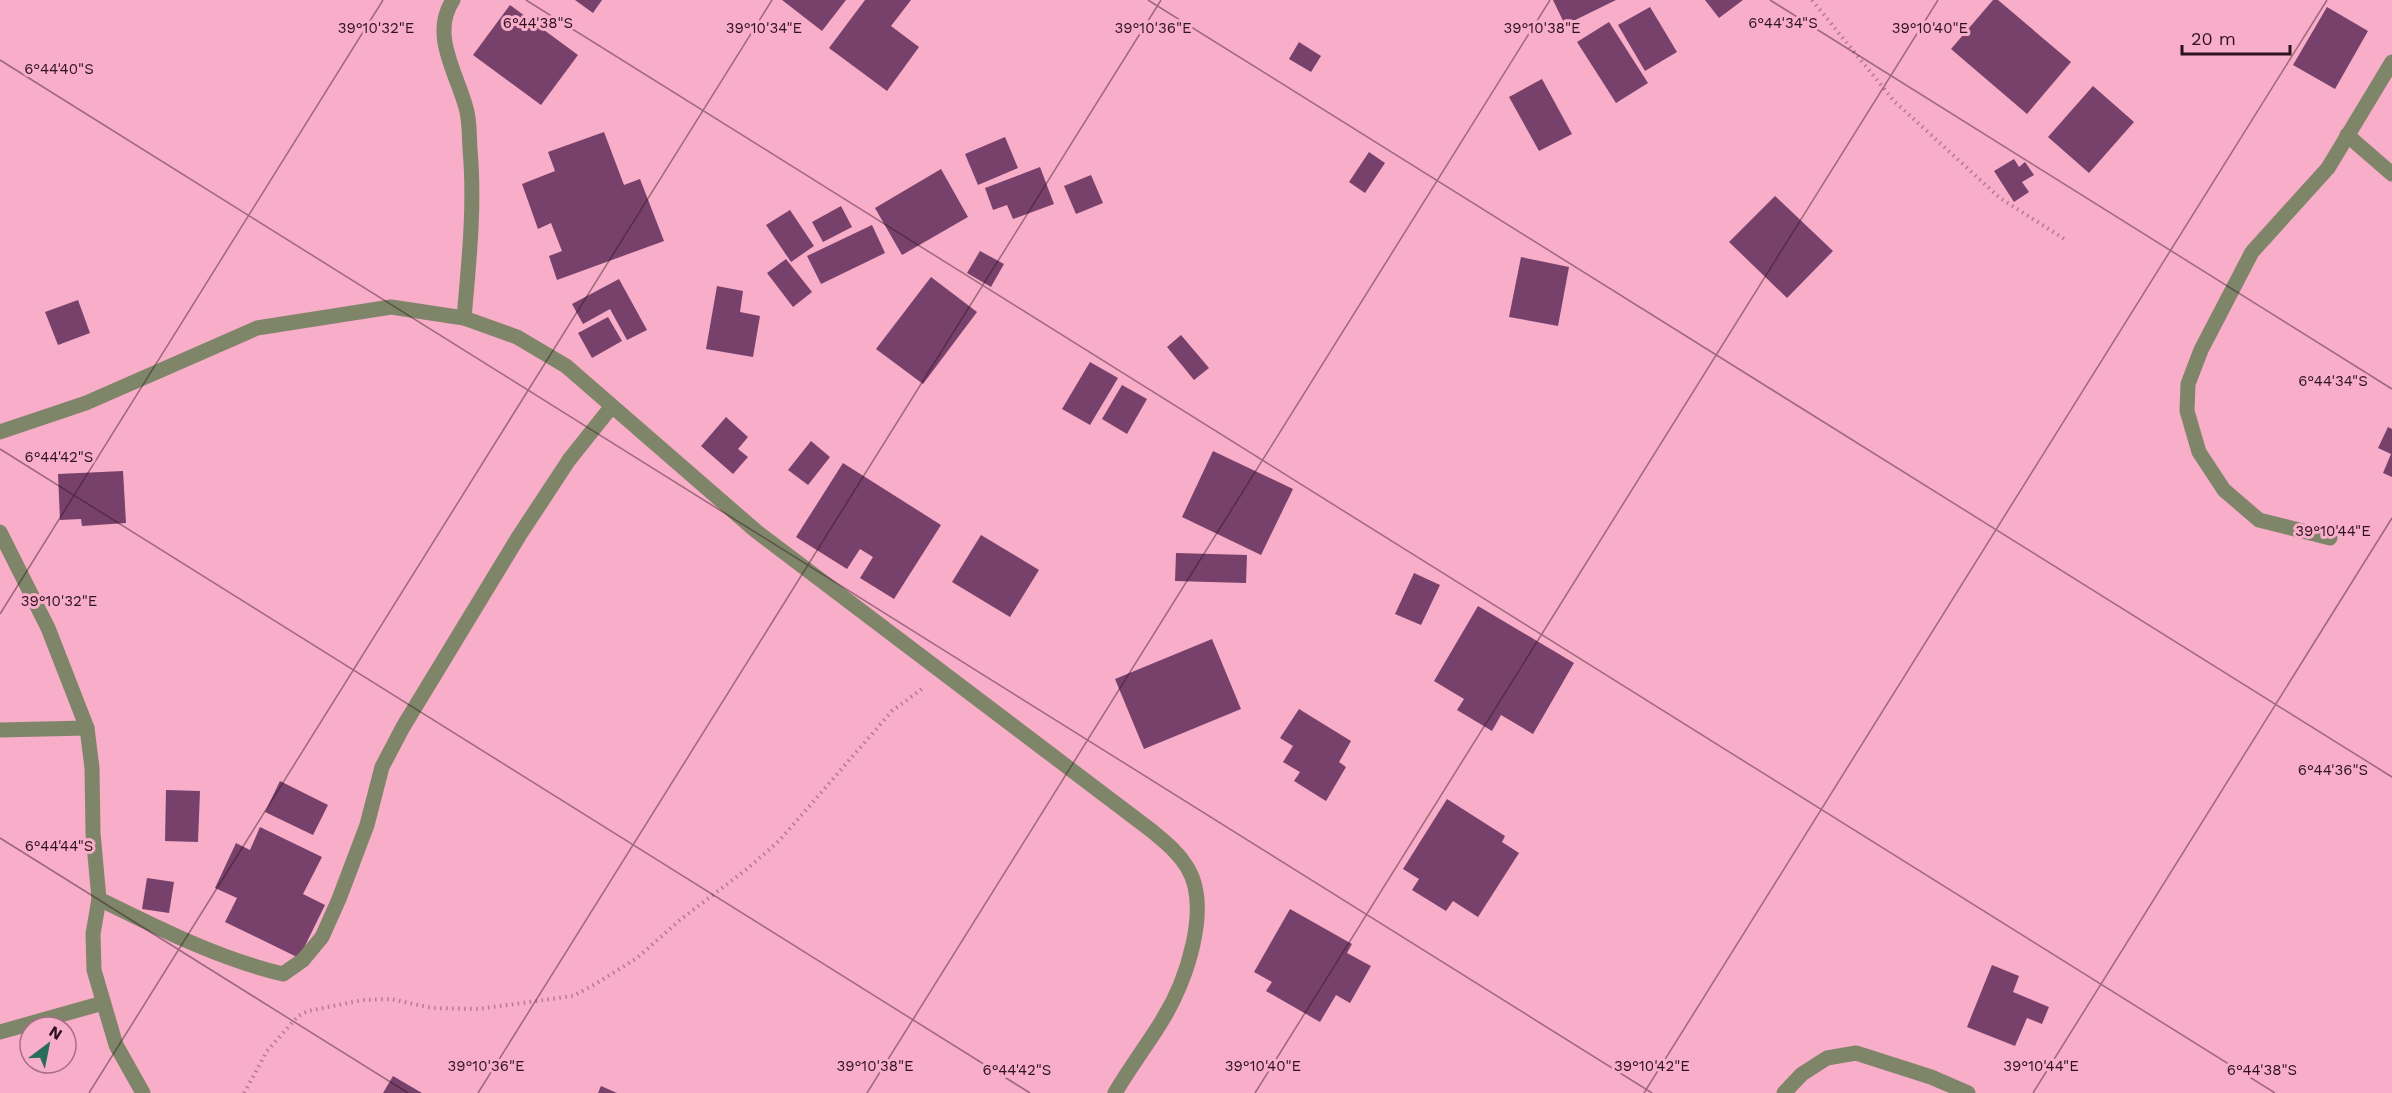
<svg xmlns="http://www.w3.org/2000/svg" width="2392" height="1093" font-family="'Work Sans',sans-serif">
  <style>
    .building { fill: #77416b }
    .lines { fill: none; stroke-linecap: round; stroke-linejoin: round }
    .path { stroke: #b57a90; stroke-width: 4; stroke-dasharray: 1.5 4.5; stroke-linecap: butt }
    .minor { stroke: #7f8568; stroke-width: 15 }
    .ticks { fill: none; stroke: #2e131e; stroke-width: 1.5; stroke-opacity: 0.45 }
    .ticks-label { font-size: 15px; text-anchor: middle; fill: #2e131e; stroke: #f8adc8; stroke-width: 6; stroke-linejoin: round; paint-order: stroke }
  </style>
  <rect width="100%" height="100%" fill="#f8adc8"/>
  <g class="building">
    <polygon points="575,0 602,0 593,13"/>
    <polygon points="782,0 846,0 822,31"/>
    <polygon points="865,0 911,0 891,26 919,47 887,91 829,48"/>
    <polygon points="1553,0 1616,0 1565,25"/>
    <polygon points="1705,0 1743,0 1719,18"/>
    <polygon points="1993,0 1998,0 2071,62 2027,114 1951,49"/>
    <polygon points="510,5 578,55 541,105 473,55"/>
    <polygon points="1650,7 1677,52 1645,71 1618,25"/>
    <polygon points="2327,7 2368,31 2335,89 2293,65"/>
    <polygon points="1609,22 1648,83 1616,103 1577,42"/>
    <polygon points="1299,42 1321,56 1311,72 1289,59"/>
    <polygon points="1542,79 1572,134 1539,151 1509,97"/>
    <polygon points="2093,86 2134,122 2089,173 2048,137"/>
    <polygon points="604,132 624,185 640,179 664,241 557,280 549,256 562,251 551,223 538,229 522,184 555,171 548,152"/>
    <polygon points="1005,137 1018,168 978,185 965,154"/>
    <polygon points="1369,152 1385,163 1365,193 1349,182"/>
    <polygon points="2014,159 2019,167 2025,162 2034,175 2022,182 2029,192 2014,202 1994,171"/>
    <polygon points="1040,167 1054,204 1013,219 1007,205 993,210 985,188"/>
    <polygon points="941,169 968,217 902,255 875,208"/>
    <polygon points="1091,175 1103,203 1076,214 1064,186"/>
    <polygon points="1775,196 1833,251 1787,298 1729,242"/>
    <polygon points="841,206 852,227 823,242 812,222"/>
    <polygon points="790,210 814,246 791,262 766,225"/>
    <polygon points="872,225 885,253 821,284 807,256"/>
    <polygon points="980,251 1004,264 991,287 967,273"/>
    <polygon points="1521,257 1569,267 1558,326 1509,317"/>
    <polygon points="786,259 812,292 793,307 767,273"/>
    <polygon points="931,277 977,312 923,384 876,349"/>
    <polygon points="619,279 647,330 627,340 610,309 583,324 572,304"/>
    <polygon points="717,286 743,291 740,312 760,316 753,357 706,349"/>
    <polygon points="78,300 90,333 58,345 45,312"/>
    <polygon points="608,317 622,341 592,358 578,333"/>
    <polygon points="1181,335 1209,368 1194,380 1167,347"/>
    <polygon points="1090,362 1118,378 1090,425 1062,409"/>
    <polygon points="1122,385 1147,399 1127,434 1102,419"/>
    <polygon points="726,417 748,437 738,449 748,457 733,474 701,446"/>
    <polygon points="2388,427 2392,429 2392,477 2383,473 2391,454 2378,448"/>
    <polygon points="811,441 830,457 808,485 788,470"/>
    <polygon points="1213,451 1293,489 1261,555 1182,517"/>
    <polygon points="843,463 941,525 894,599 860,578 873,557 860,549 847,569 796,537"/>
    <polygon points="123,471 126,523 82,526 81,519 60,520 58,474"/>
    <polygon points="981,535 1039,570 1010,617 952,582"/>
    <polygon points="1176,553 1247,555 1246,583 1175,581"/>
    <polygon points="1414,573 1440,585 1421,625 1395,614"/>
    <polygon points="1478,606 1574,663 1533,734 1501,715 1492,731 1457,710 1464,699 1434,681"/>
    <polygon points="1212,639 1241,709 1144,749 1115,679"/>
    <polygon points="1299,709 1351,741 1339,762 1346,767 1326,801 1294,781 1300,772 1283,762 1293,746 1280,738"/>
    <polygon points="280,781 328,805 313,835 265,812"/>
    <polygon points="166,790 200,791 198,842 165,841"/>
    <polygon points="1447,799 1505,836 1502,842 1519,853 1478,917 1453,901 1446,911 1412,890 1419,879 1403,869"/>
    <polygon points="260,827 322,857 303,894 325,905 299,958 225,922 237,898 215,888 236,843 250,850"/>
    <polygon points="147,878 174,882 169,913 142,909"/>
    <polygon points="1290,909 1352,944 1347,953 1371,966 1350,1003 1336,995 1320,1022 1266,991 1272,982 1254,972"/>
    <polygon points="1992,965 2019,976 2013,992 2049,1007 2042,1024 2027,1018 2015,1046 1967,1027"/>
    <polygon points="393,1076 422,1093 383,1093"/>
    <polygon points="601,1086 617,1093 598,1093"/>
  </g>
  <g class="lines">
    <g class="path">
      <polyline points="1812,0 1894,101 2000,198 2066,240"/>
      <polyline points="244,1093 267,1051 298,1016 308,1011 363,1000 391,999 432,1008 478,1009 573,996 597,983 637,958 680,920 747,869 779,841 892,711 923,688"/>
    </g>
    <g class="minor">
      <path d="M453 0C430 35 457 73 466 108 470 121 469 136 470 149 475 206 469 261 464 318"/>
      <polyline points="2347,135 2392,174"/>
      <path d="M0 432 86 403 257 328 391 307 464 318 517 337 566 366 756 531 1152 831C1165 842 1178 852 1187 867 1212 907 1186 982 1163 1019 1148 1044 1130 1067 1115 1093"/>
      <polyline points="0,532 48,628 87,728 92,768 93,833 99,899 93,934 94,970 116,1045 143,1093"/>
      <polyline points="2330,538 2259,520 2224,490 2199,452 2187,411 2188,384 2201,350 2252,252 2328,168 2392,62"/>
      <polyline points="0,730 87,728"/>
      <path d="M99 899C158 928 219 959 283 974L303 960 322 937 339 899 367 825 382 767 403 727 519 536 569 460 612 406"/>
      <polyline points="0,1032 103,1003"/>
      <polyline points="1784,1093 1802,1074 1827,1058 1856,1053 1931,1077 1968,1093"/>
    </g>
  </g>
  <path class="ticks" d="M526 0 2275 1093M1148 0 2392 777M1770 0 2392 389M0 60 1652 1093M0 449 1030 1093M0 614 383 0M0 838 408 1093M89 1093 772 0M478 1093 1161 0M867 1093 1550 0M1255 1093 1938 0M1644 1093 2327 0M2033 1093 2392 518"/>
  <g class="ticks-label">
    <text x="1783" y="28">6°44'34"S</text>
    <text x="538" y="28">6°44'38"S</text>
    <text x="376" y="33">39°10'32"E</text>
    <text x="764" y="33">39°10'34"E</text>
    <text x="1153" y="33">39°10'36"E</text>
    <text x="1542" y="33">39°10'38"E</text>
    <text x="1930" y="33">39°10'40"E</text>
    <text x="59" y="74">6°44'40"S</text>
    <text x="2333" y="386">6°44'34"S</text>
    <text x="59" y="462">6°44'42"S</text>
    <text x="2333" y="536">39°10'44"E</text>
    <text x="59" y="606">39°10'32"E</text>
    <text x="2333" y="775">6°44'36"S</text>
    <text x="59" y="851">6°44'44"S</text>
    <text x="486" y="1071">39°10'36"E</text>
    <text x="875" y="1071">39°10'38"E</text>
    <text x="1263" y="1071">39°10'40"E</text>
    <text x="1652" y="1071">39°10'42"E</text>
    <text x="2041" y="1071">39°10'44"E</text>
    <text x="1017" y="1075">6°44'42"S</text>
    <text x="2262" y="1075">6°44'38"S</text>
  </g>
  <g transform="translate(48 1045) rotate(32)"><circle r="28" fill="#f8adc8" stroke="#a76f84" stroke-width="1.5"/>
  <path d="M0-4.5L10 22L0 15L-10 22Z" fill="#296c5d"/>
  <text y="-9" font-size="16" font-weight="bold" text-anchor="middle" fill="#2e131e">N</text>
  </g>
  <path d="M2182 45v9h108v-9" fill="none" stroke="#2e131e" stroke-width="3"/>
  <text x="2191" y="45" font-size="18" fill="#2e131e" stroke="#f8adc8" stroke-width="4.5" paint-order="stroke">20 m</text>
</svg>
